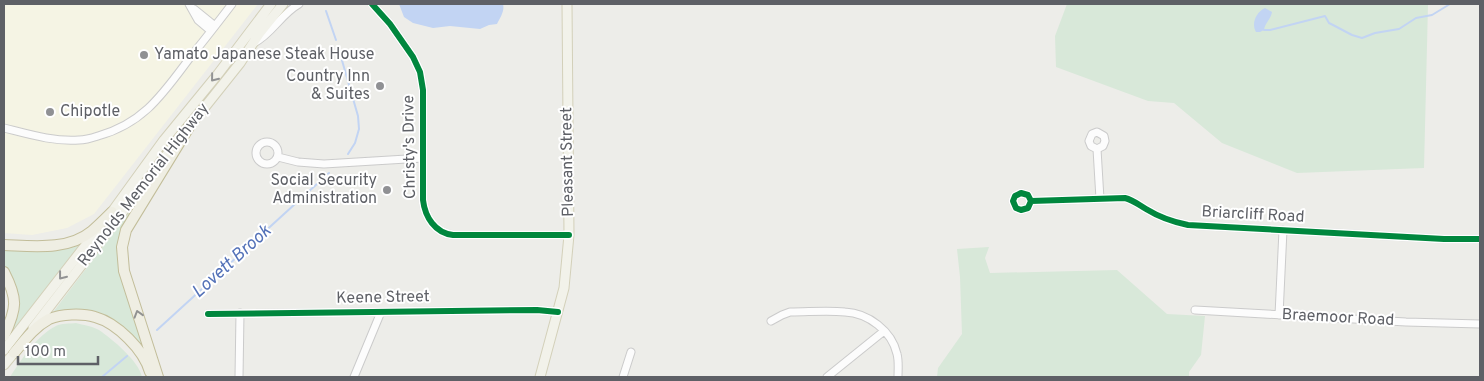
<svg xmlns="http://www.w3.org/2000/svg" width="1484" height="381" viewBox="0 0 1484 381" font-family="Overpass,sans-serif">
<rect width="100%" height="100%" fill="#edede9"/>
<path fill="#f5f4e4" d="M4,4H258L94,214L67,228L32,235L4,233Z"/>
<path fill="#d8e8d9" d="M1067,4H1433L1428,5L1424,168L1297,173L1222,143L1174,103L1148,101L1056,67L1055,36Z
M135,204L118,242V267L149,362L131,337L86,311L67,310L51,315Z
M82,242L4,342L16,316L17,300L14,280L4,267V251H48L62,249Z
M989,247L985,258L990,273L1117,270L1167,314L1205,316L1201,355L1189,372V377H937L938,368L962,334L960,277L957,249Z
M76,323C83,325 92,326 99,330C112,339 139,361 142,377H10C22,359 36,336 56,326C61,323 70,324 76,323Z"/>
<path fill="#c2d4f3" d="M399,4H503C505,11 500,18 497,24L489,25L480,29L450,26L433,28L413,23L404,17Z
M1265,8L1272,12C1271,19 1265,23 1264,30L1260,32H1256C1251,24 1256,12 1265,8Z"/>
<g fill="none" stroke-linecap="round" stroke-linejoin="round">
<path stroke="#c2d4f3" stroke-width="2" d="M326,11L336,40
M1264,30H1270L1325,16L1329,23L1333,25L1352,35L1362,38L1375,33L1399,29L1416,18L1432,15L1450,4
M339,50L358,116L359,129L355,143L348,154
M157,330L329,173
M102,377L127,356"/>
<defs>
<path id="minor" d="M189,4L198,20L211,31
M372,4L390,24L413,57L420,72L423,90V200C425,217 435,233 453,235H569
M194,9L215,26
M254,43C272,34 281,14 299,4
M4,128C28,134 54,142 79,140C86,140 92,138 98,136C145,123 164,92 192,55C206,38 219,21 232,4
M256 153a11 11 0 1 1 22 0a11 11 0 1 1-22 0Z
M1097,149L1103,146L1105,141L1104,136L1097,132L1092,134L1089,141L1091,146L1097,149L1100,199
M278,157L298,162L324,164L423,158
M1031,201L1028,208L1021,210L1016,208L1013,201L1015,196L1021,193L1028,195L1031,201L1125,198C1133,200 1139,205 1146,209C1159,217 1173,222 1188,225L1444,239H1480
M1195,310L1406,322L1480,324
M208,314L537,310L558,312
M1279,315L1283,230
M771,321L782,315L790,312C809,312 827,310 845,312C868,313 892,331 897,354C899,361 898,370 898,377
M239,377L240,313
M354,377L381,312
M623,377L631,352
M827,377L884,331"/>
<path id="major" d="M185,132L240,63L259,34L283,4
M109,216L164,140L218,74L271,4
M33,328L172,148
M4,350L99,228
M4,365L18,348
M540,377L564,288L569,235L567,4"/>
<path id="highway" d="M4,245C32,246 68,251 92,231C99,225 106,218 112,212
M4,272C18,299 17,308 4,336
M14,353C24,341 34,327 49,319C61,314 82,313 95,317C117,323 144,350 150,372
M158,377L124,271L122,247L126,230L189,127"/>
</defs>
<use href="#minor" stroke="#cbcbcb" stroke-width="9"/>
<use href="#major" stroke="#d3d0b9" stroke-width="11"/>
<use href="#highway" stroke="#c2bd99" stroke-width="12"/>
<use href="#minor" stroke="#fcfcfc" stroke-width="7"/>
<use href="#major" stroke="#f2f2ea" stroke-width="9"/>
<use href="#highway" stroke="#efeee3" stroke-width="10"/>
<defs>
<path id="cycleway" d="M372,4L390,24L413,57L420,72L423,90V200C425,217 435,233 453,235H569
M1031,201L1028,208L1021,210L1016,208L1013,201L1015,196L1021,193L1028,195L1031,201L1125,198C1133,200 1139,205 1146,209C1159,217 1173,222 1188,225L1444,239H1480
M208,314L537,310L558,312"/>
</defs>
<use href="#cycleway" stroke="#fff" stroke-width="9"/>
<use href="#cycleway" stroke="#00873e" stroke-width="6"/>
</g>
<defs><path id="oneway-chevron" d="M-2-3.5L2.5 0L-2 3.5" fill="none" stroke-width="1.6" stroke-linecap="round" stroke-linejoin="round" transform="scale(1.25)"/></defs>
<g stroke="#929394">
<use href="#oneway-chevron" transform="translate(214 78) rotate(129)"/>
<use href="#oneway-chevron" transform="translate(62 276) rotate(128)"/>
</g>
<use stroke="#919292" href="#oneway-chevron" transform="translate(138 314) rotate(-107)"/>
<g fill="#909194" stroke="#fff" stroke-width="2">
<circle cx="144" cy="55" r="5"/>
<circle cx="380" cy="86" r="5"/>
<circle cx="50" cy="112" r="5"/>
<circle cx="387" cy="190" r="5"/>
</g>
<g text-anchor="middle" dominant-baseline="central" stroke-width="4" stroke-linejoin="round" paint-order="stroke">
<g font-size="16" fill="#5e6066" stroke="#fff" text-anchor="start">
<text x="154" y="55">Yamato Japanese Steak House</text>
<text x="370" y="77" text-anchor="end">Country Inn<tspan x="370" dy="18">&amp; Suites</tspan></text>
<text x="60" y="112">Chipotle</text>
<text x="377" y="181" text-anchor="end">Social Security<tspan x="377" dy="18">Administration</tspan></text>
</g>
<g font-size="16" fill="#5e6066" stroke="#fff">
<text transform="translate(410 147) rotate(-91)">Christy's Drive</text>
<text transform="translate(568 162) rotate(-91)">Pleasant Street</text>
<text transform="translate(144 185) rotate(-52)">Reynolds Memorial Highway</text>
<text transform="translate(1253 215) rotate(3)">Briarcliff Road</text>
<text transform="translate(383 298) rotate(-1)">Keene Street</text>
<text transform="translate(1338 318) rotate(3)">Braemoor Road</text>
</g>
<g font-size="18" font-style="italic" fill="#5472b8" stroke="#fff">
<text transform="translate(232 262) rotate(-42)">Lovett Brook</text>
</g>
</g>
<rect width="1484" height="381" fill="none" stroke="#5e6066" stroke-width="10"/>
<path d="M18 356v8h80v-8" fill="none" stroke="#5e6066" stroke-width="2.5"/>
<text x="25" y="356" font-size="15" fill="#5e6066" stroke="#ffffff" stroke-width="4" paint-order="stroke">100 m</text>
</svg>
